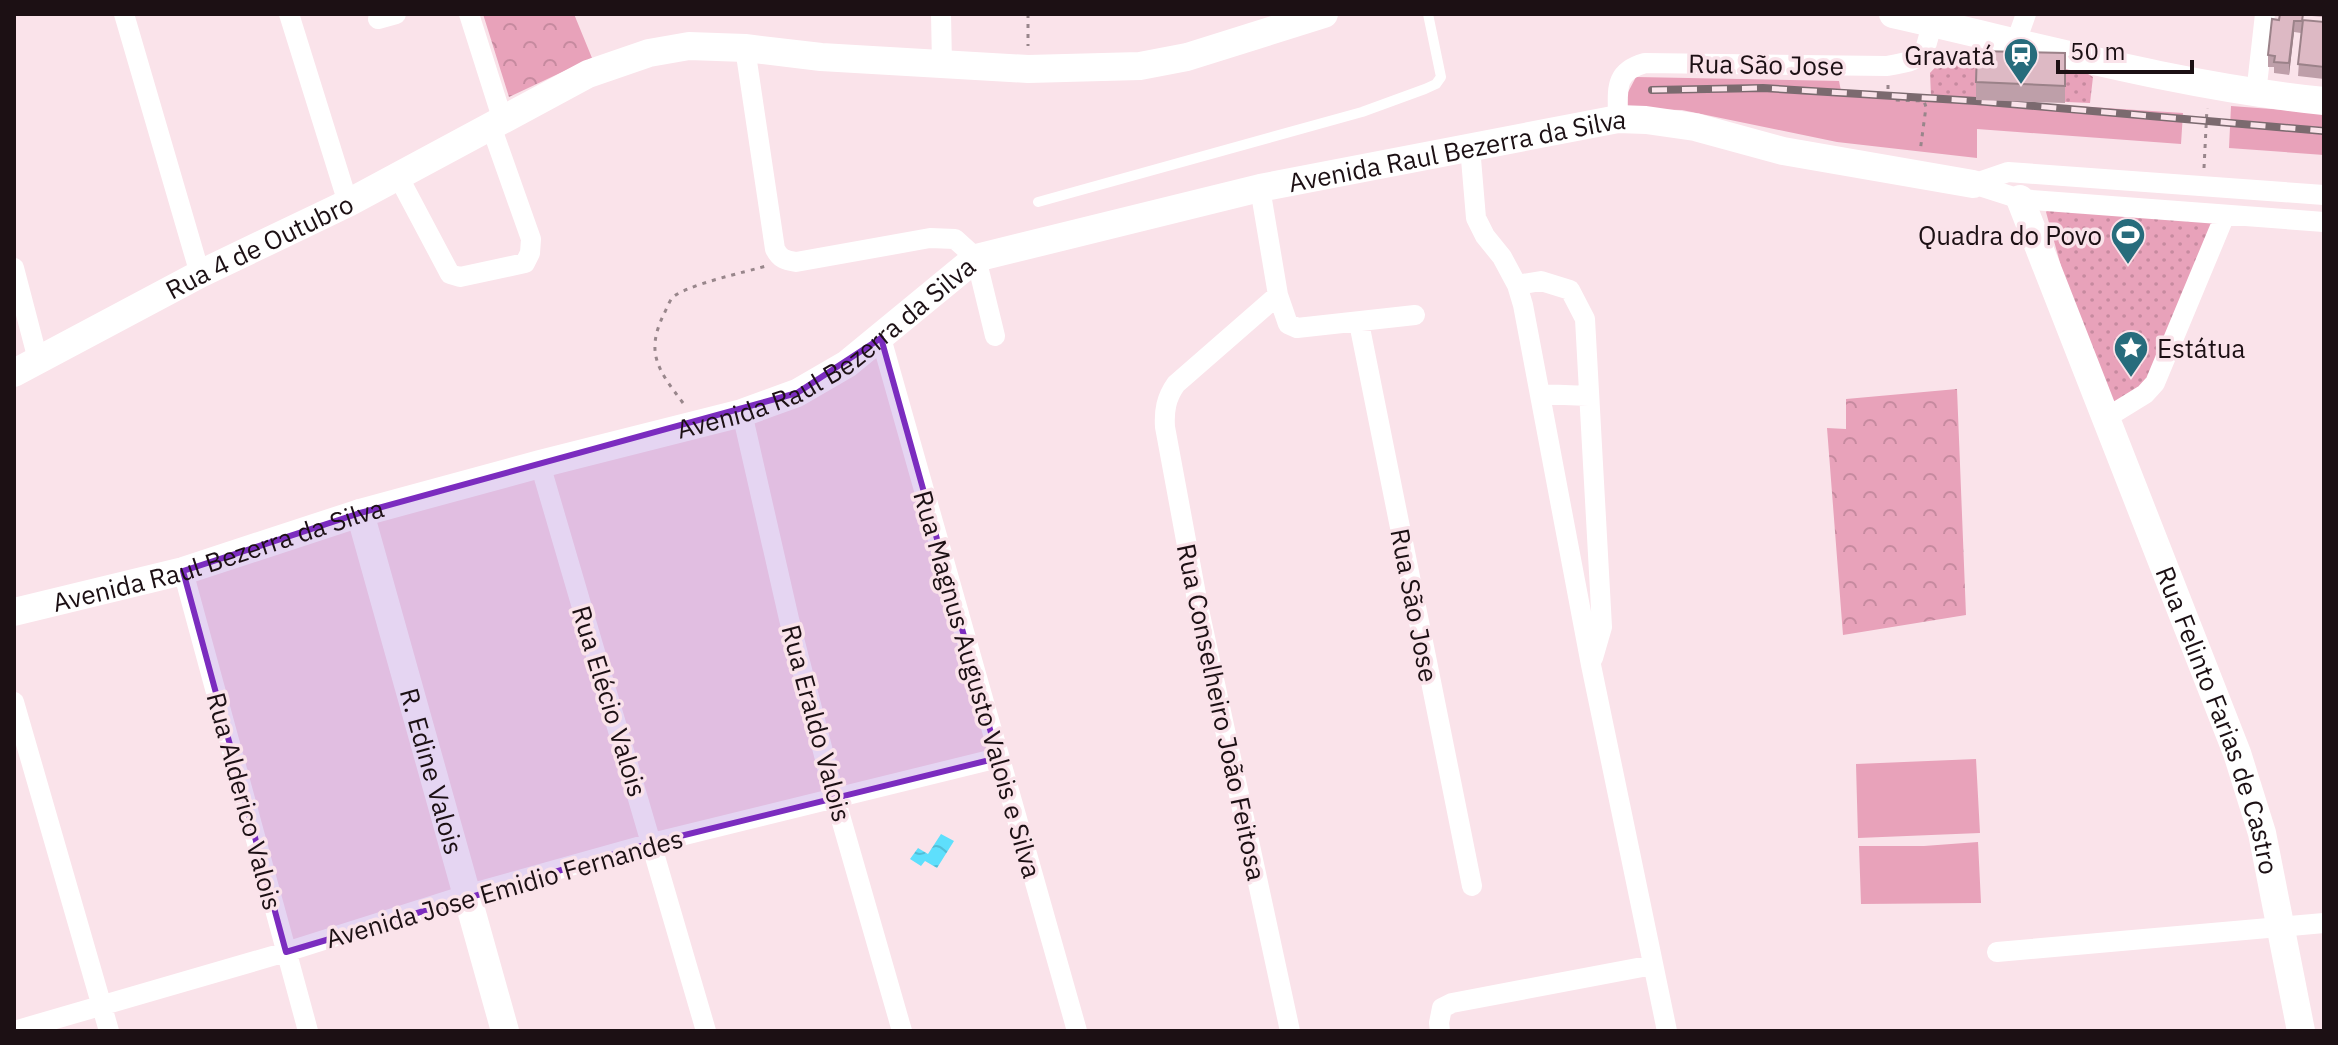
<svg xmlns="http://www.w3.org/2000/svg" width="2338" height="1045" viewBox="0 0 2338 1045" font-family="'IBM Plex Sans',sans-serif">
<defs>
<pattern id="forest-crowns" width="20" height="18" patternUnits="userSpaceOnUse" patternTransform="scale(2)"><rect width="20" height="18" fill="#e8a2ba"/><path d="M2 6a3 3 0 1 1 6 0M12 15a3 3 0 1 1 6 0" fill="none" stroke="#c68a9f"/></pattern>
<pattern id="park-dots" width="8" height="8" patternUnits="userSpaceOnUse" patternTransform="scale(2)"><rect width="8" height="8" fill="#e8a2ba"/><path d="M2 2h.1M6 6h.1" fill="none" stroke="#c68a9f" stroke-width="1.8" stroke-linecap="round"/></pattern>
<pattern id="water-waves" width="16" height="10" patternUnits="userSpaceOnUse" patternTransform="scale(2)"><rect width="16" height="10" fill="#5edffc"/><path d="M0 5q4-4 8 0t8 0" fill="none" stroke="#51bed7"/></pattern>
</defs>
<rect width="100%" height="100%" fill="#fae3ea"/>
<path fill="#e8a2ba" d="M1636,77L1839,81L1841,91L2183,113L2181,144L1977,129V158L1837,142L1682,110L1627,109L1626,96Z
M2231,106L2324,113V155L2229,148Z
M1976,759L1980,833L1858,838L1856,764Z
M1978,842L1981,903L1861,904L1859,846H1924Z"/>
<path fill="url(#forest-crowns)" d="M483,14H574L592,58L509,97Z
M1957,389L1966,615L1843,635L1827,428L1846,429V399Z"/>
<path fill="url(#park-dots)" d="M1975,50L2088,74L2093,77L2090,103L1931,96L1930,73C1944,58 1956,53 1975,50Z
M2049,208L2210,219L2212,225L2154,372L2122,403L2112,401L2062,270L2046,212Z"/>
<path fill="url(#water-waves)" d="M941,834L954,841L937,868L925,861L921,866L910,859L918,848L928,854Z"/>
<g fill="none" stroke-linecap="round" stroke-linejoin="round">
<path stroke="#98868b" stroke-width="3" stroke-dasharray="4 6" stroke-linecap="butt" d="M1028,14V46
M1888,85V96L1894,100L1924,101L1926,107L1920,152
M2204,168L2207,108
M683,403C660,372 644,354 664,314C666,310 669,302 672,298C685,285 746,272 766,266"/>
<path stroke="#fff" stroke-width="10" d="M1038,202L1362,112L1425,89L1436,84L1441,77L1428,14"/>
<path stroke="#fff" stroke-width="20" d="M124,14L200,274
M289,14L348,203
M469,14L503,121
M941,14L942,64
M378,19L396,14
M2016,42L2026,14
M745,48L775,249C780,259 785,260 796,262L930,238L955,239L976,258L995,336
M2256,94L2265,14
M1618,119C1618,90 1613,72 1645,63L1887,66C1925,59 1923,60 1932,23
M1470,147L1476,218L1485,236L1502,257L1517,285L1523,305L1591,665L1667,1031
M398,176L450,274L460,277L525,263L530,253L531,239L491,126
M1973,184L2020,199L2324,222
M1973,184L2008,172L2324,195
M1260,188L1278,295L1288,324L1297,328L1415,315
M14,268L38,360
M1517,285L1541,281L1570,290L1585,319L1602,627L1593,658
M1278,295L1176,384C1166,398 1164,411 1165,427L1198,605L1290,1031
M1359,323L1472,886
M881,338L1077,1031
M1540,394L1589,396
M742,413L789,619L835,798L902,1031
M2106,418L2145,394L2155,383L2225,215
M540,464L706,1031
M183,571L308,1031
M14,702L109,1031
M1997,952L2324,923
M14,1031L286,952L466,895L652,843L998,758
M1440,1031L1439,1023L1442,1008L1452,1003L1653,965"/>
<g stroke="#fff" stroke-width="28">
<path d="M1893,14C2036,46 2178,86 2324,101"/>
<path id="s1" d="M2020,199L2237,753L2262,833L2301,1031"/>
<path id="s2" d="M14,373L200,274L348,203L588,74L649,53L689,46L745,48L821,57L1028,69L1140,66L1187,57L1324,14"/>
<path id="s3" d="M360,513L505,1031"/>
<path id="s4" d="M14,612L183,571L360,513L540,464L742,413L797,393L847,364L976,258L1260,188L1618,119L1646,120L1695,127L1783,151L1973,184"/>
</g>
<defs>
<path id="rail" d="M1652,90L1763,88L1976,101L2324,131"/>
</defs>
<use href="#rail" stroke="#7b6a6f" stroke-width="8"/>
<use href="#rail" stroke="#fae3ea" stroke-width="5" stroke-dasharray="15" stroke-linecap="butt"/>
</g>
<path fill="#be9fa9" d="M2312,14H2324V17L2312,16Z
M2324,17V79L2298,76L2301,33L2294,32L2289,75L2274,73V67H2268V55L2279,20L2324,22Z
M2065,53V103L1976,100V82Z"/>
<path fill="#9b8289" d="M2294,21V32L2289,75V63Z"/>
<path fill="#ddb9c4" stroke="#9b8289" stroke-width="2" d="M2280,14H2303L2302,21H2294L2289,63L2274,62L2275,56L2268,55L2272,19L2279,20Z
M2324,17V67L2298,64L2303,20L2324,22Z
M1977,51L2065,53V86L1976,82Z"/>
<path fill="#7b2cbf" fill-opacity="0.2" stroke="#7b2cbf" stroke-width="6" stroke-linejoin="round" d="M881,338L998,758L652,843L286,952L183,571L360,513L797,393Z"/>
<defs>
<symbol id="station-pin" viewBox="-11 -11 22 30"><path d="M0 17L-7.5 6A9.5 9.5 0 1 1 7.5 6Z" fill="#276c7c" stroke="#fae3ea"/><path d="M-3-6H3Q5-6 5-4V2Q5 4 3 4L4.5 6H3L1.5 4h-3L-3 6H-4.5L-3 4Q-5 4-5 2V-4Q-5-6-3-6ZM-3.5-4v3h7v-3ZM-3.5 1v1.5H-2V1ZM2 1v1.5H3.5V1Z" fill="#fff"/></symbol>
<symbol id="stadium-pin" viewBox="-11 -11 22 30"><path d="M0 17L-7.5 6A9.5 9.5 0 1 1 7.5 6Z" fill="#276c7c" stroke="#fae3ea"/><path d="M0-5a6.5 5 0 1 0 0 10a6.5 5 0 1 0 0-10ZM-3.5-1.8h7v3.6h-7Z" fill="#fff"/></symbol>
<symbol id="sight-pin" viewBox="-11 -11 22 30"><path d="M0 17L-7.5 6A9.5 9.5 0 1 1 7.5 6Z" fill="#276c7c" stroke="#fae3ea"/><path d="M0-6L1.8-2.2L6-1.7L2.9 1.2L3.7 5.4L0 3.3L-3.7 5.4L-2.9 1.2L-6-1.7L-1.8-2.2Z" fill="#fff"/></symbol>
</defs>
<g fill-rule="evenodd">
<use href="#station-pin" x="2001" y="35" width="40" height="54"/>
<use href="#stadium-pin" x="2108" y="215" width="40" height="54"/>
<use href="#sight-pin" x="2111" y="328" width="40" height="54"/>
</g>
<g text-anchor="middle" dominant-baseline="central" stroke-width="7" stroke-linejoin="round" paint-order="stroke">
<g font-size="26" fill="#1c1014" stroke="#fae3ea" text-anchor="end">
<text x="1995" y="55">Gravatá</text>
<text x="2102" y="235">Quadra do Povo</text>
<text x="2157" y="348" text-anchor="start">Estátua</text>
</g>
<g font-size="26" fill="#1c1014" stroke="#fae3ea">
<text transform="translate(1766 64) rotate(1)">Rua São Jose</text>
<text stroke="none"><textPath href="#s4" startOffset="1532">Avenida Raul Bezerra da Silva</textPath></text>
<text stroke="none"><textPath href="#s2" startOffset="276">Rua 4 de Outubro</textPath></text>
<text stroke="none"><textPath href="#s4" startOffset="860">Avenida Raul Bezerra da Silva</textPath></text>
<text stroke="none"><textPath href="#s4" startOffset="212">Avenida Raul Bezerra da Silva</textPath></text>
<text transform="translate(1415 605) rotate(79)">Rua São Jose</text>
<text transform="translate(978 684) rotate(74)">Rua Magnus Augusto Valois e Silva</text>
<text transform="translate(610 701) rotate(73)">Rua Elécio Valois</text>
<text transform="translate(1222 712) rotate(78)">Rua Conselheiro João Feitosa</text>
<text stroke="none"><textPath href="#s1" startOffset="558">Rua Felinto Farias de Castro</textPath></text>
<text transform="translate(817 723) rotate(75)">Rua Eraldo Valois</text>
<text stroke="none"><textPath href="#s3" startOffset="268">R. Edine Valois</textPath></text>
<text transform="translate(245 801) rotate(75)">Rua Alderico Valois</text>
<text transform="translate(504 888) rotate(-16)">Avenida Jose Emidio Fernandes</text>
</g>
</g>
<rect width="2338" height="1045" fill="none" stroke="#1c1014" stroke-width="32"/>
<path d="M2058 60v12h134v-12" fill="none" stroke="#1c1014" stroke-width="4"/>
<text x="2070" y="60" font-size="24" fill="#1c1014" stroke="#fae3ea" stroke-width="6" paint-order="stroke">50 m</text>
</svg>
